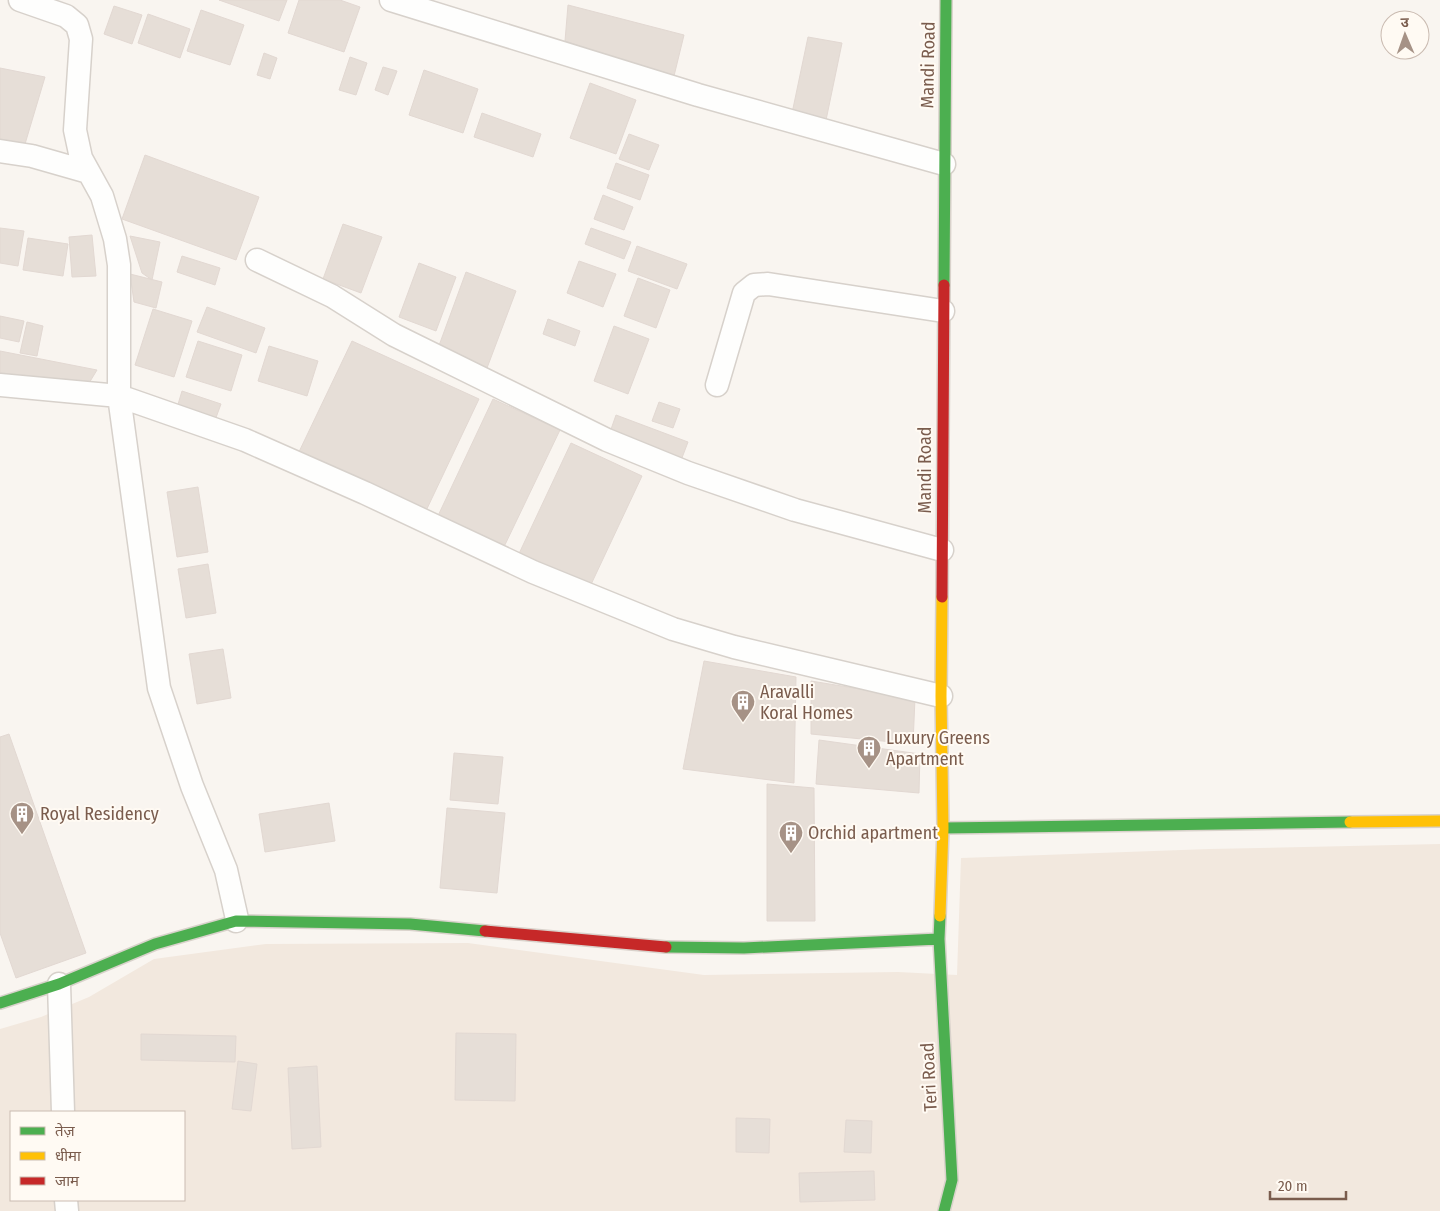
<svg xmlns="http://www.w3.org/2000/svg" width="1440" height="1211" viewBox="0 0 1440 1211" font-family="'Fira Sans Condensed','Noto Sans Devanagari',sans-serif">
<rect width="100%" height="100%" fill="#f9f5f0"/>
<path fill="#f2e8de" fill-rule="evenodd" d="M1440,844V1211H0V1029L41,1017L89,997L154,959L266,944L468,943L704,975L898,972L957,975L961,858L1209,849ZM11,1112H184V1200H11Z"/>
<path fill="#e6ded7" stroke="#e2d8d2" d="M219,0H287L279,21Z
M299,0H340L360,7L344,52L288,33Z
M568,5L684,35L673,80L565,41Z
M114,6L142,15L132,44L104,34Z
M201,10L244,25L230,65L187,51Z
M148,14L190,29L180,58L138,43Z
M808,37L842,43L825,125L791,118Z
M264,53L277,58L270,79L257,75Z
M350,57L367,63L356,95L339,90Z
M383,67L397,71L388,95L375,90Z
M0,68L45,77L25,144L0,142Z
M424,70L478,89L463,133L409,115Z
M590,83L636,100L616,154L570,138Z
M482,113L541,134L533,157L474,137Z
M629,134L659,145L649,170L619,159Z
M145,155L259,197L236,260L122,219Z
M616,163L649,175L640,200L607,188Z
M603,195L633,207L624,230L594,219Z
M343,224L382,237L361,293L323,279Z
M0,228L24,231L18,266L0,263Z
M591,228L631,242L624,259L585,244Z
M92,235L96,276L72,277L69,237Z
M130,236L160,242L152,280L142,273Z
M28,238L68,244L63,276L23,270Z
M637,246L687,264L677,289L628,271Z
M182,256L220,268L215,285L177,272Z
M579,261L616,274L603,307L567,293Z
M419,263L456,277L436,331L399,317Z
M466,272L516,291L487,368L437,351Z
M130,274L162,282L156,308L134,302Z
M638,278L670,290L656,328L624,316Z
M207,307L265,328L256,353L197,332Z
M153,309L192,321L174,377L135,365Z
M0,316L24,321L19,342L0,338Z
M548,319L580,331L575,346L543,334Z
M27,322L43,326L37,356L20,353Z
M614,326L649,339L628,394L594,381Z
M198,341L242,355L231,391L186,377Z
M352,341L479,399L424,515L297,456Z
M269,346L318,361L307,396L258,381Z
M0,351L97,370L86,388L0,381Z
M182,391L221,404L214,423L176,411Z
M493,399L560,430L502,551L436,520Z
M659,402L680,409L673,428L652,421Z
M616,415L688,442L680,463L609,435Z
M571,443L642,476L587,593L516,560Z
M198,487L208,552L177,557L167,492Z
M208,564L216,613L186,618L178,569Z
M223,649L231,698L197,704L189,654Z
M704,661L796,677L794,783L683,769Z
M811,681L915,698L913,744L811,734Z
M9,734L86,953L16,978L0,933V737Z
M819,740L920,754L919,793L816,784Z
M454,753L503,757L498,804L450,800Z
M767,784L814,788L815,921H767Z
M329,803L335,841L265,852L259,814Z
M447,808L505,813L497,893L440,888Z
M456,1033L516,1034L515,1101L455,1100Z
M141,1034L236,1036L235,1062L141,1060Z
M238,1061L257,1064L251,1111L232,1109Z
M317,1066L321,1147L292,1149L288,1068Z
M736,1118L770,1119L769,1153L736,1152Z
M846,1120L872,1121L871,1153L844,1152Z
M874,1171L875,1200L800,1202L799,1173Z"/>
<g fill="none" stroke-linecap="round" stroke-linejoin="round">
<defs>
<path id="street" d="M20,0L66,16L77,25L81,39L75,130L81,158L102,196L115,239L119,265V396L159,688L192,786L226,870L237,919L236,921
M391,0L698,95L944,164
M0,151L32,156L88,172
M257,260L332,296L394,335L607,440L688,473L795,510L942,550
M0,385L119,396L245,440L365,493L533,572L673,629L734,647L941,696
M717,385L744,293L754,285L768,284L943,311
M59,984L63,1112
M66,1200L67,1211"/>
<path id="fast" d="M944,285L946,0
M943,828L1350,822
M940,916L939,939L952,1180L944,1211
M666,947L744,948L939,939
M0,1003L59,984L155,944L236,921L410,924L485,931"/>
<path id="slow" d="M1350,822L1440,821
M940,916L943,828L941,696L942,597"/>
<path id="jam" d="M942,597L944,285
M485,931L666,947"/>
</defs>
<use href="#street" stroke="#d7d1cb" stroke-width="25"/>
<use href="#fast" stroke="#d9d2cb" stroke-width="14"/>
<use href="#slow" stroke="#d9d2cb" stroke-width="14"/>
<use href="#jam" stroke="#d9d2cb" stroke-width="14"/>
<use href="#street" stroke="#fefefd" stroke-width="22"/>
<use href="#fast" stroke="#4caf50" stroke-width="11"/>
<use href="#slow" stroke="#ffc107" stroke-width="11"/>
<use href="#jam" stroke="#c62828" stroke-width="11"/>
</g>
<defs>
<symbol id="building-pin" viewBox="-11 -11 22 30"><path d="M0 17L-7.5 6A9.5 9.5 0 1 1 7.5 6Z" fill="#a69286" stroke="#fffaf3"/><path d="M-4-6H4V6H1V3H-1V6H-4ZM-2.5-4.3h1.7v1.8h-1.7ZM.8-4.3h1.7v1.8H.8ZM-2.5-1h1.7V.8h-1.7ZM.8-1h1.7V.8H.8Z" fill="#fff"/></symbol>
</defs>
<g fill-rule="evenodd">
<use href="#building-pin" x="729" y="688" width="28" height="38"/>
<use href="#building-pin" x="855" y="734" width="28" height="38"/>
<use href="#building-pin" x="8" y="800" width="28" height="38"/>
<use href="#building-pin" x="777" y="819" width="28" height="38"/>
</g>
<g text-anchor="middle" dominant-baseline="central" stroke-width="4" stroke-linejoin="round" paint-order="stroke">
<g font-size="18" fill="#7a5c4d" stroke="#fffaf3">
<text transform="translate(928 65) rotate(-89)">Mandi Road</text>
<text transform="translate(925 470) rotate(-90)">Mandi Road</text>
<text transform="translate(929 1077) rotate(-93)">Teri Road</text>
</g>
<g font-size="18" fill="#7a5c4d" stroke="#fffaf3" text-anchor="start">
<text x="760" y="692">Aravalli<tspan x="760" dy="21">Koral Homes</tspan></text>
<text x="886" y="738">Luxury Greens<tspan x="886" dy="21">Apartment</tspan></text>
<text x="40" y="814">Royal Residency</text>
<text x="808" y="833">Orchid apartment</text>
</g>
</g>
<rect x="10" y="1111" width="175" height="90" fill="#fffaf3" stroke="#cabbb1"/>
<rect x="20" y="1127" width="25" height="8" fill="#4caf50" stroke="#cabbb1"/>
<text x="55" y="1136" font-size="15" fill="#7a5c4d">तेज़</text>
<rect x="20" y="1152" width="25" height="8" fill="#ffc107" stroke="#cabbb1"/>
<text x="55" y="1161" font-size="15" fill="#7a5c4d">धीमा</text>
<rect x="20" y="1177" width="25" height="8" fill="#c62828" stroke="#cabbb1"/>
<text x="55" y="1186" font-size="15" fill="#7a5c4d">जाम</text>
<g transform="translate(1405 35) rotate(358)"><circle r="24" fill="#fffaf3" stroke="#cabbb1"/>
<path d="M0-4L9 19L0 12L-9 19Z" fill="#a69286"/>
<text y="-8" font-size="14" font-weight="bold" text-anchor="middle" fill="#7a5c4d">उ</text>
</g>
<path d="M1270 1191v8h76v-8" fill="none" stroke="#7a5c4d" stroke-width="2.5"/>
<text x="1278" y="1191" font-size="15" fill="#7a5c4d" stroke="#fffaf3" stroke-width="4" paint-order="stroke">20 m</text>
</svg>
